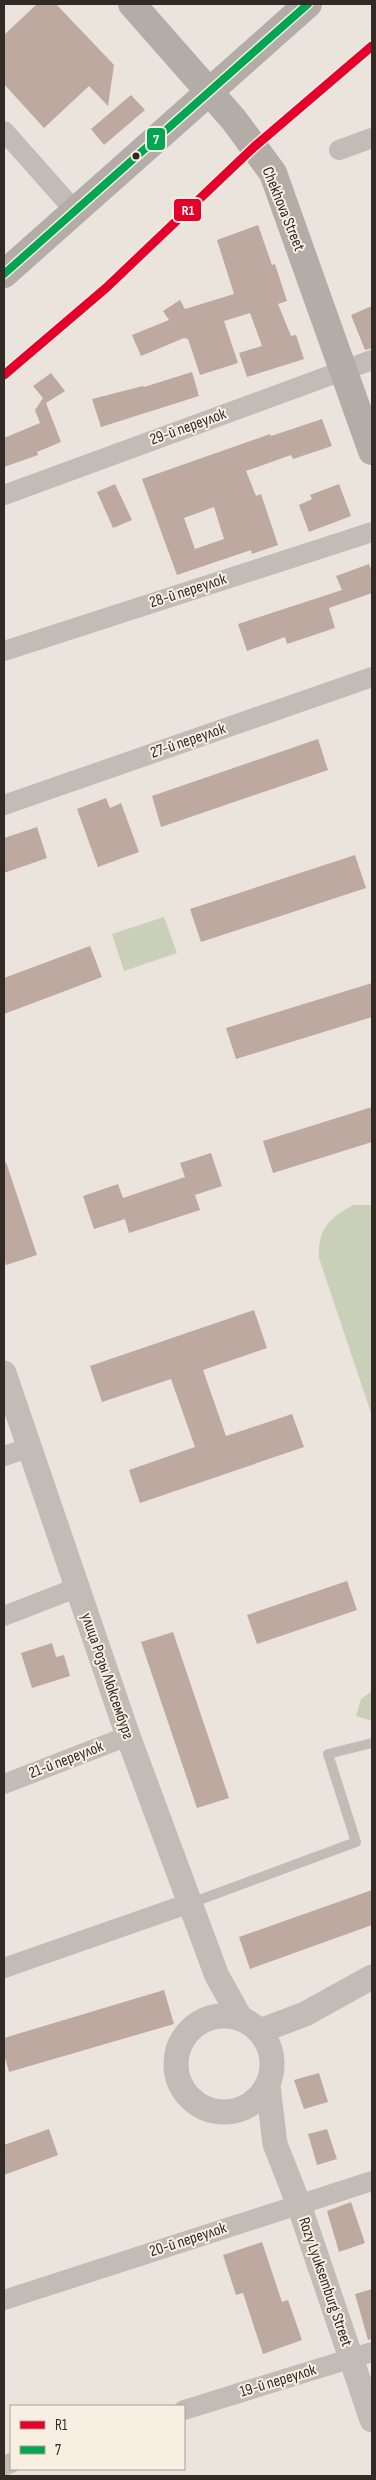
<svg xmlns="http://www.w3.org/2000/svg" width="376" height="2480" viewBox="0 0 376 2480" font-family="'Sofia Sans Condensed',sans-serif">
<rect width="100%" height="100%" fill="#eae4dd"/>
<path fill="#cacfb7" d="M164,917L177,953L124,971L112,934Z
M353,1205H372V1416L319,1258C318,1229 328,1219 353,1205Z
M372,1691V1721L356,1716L361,1699Z"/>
<path fill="#bda99f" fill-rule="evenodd" d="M37,4H56L114,65L108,106L89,86L44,128L4,84V35Z
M131,95L145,110L104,145L91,129Z
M258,225L272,265L275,264L287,301L278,304L291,336L296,335L304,359L247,377L239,353L262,346L250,313L224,321L238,363L200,375L188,339L184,338L141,356L132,335L169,320L163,311L180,300L185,309L234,294L217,240Z
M372,306V348L365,350L351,315Z
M192,372L199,396L101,427L92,399L143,386L144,387Z
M51,373L65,391L46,403L61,442L37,452L38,455L4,467V438L40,423L35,410L43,398L33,386Z
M322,419L332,446L293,459L291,455L246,471L256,496L261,494L278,545L252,554L251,550L177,575L142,479L270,434L271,436ZM214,507L224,539L195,549L184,518Z
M115,484L132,520L113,528L97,492Z
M339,484L351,516L309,532L299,505L312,499L310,495Z
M369,564L372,572V593L329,608L335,628L287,644L285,637L247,651L238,624L342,590L336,576Z
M318,739L328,770L161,827L152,796Z
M106,798L110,808L121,803L139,852L98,867L77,809Z
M37,827L47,858L4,873V838Z
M355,855L366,888L201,942L190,909Z
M90,946L102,977L4,1014V978Z
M372,983V1017L236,1059L226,1028Z
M372,1107V1142L273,1173L263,1141Z
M211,1153L222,1186L195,1195L200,1210L129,1233L125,1219L94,1229L83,1196L118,1184L123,1198L185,1177L180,1163Z
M6,1162L37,1255L6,1265L4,1257V1163Z
M254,1310L267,1348L203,1370L226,1436L292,1414L304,1447L140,1503L129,1470L195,1447L171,1379L102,1402L90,1366Z
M347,1581L357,1610L257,1644L247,1615Z
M173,1632L229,1798L197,1808L141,1642Z
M52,1643L56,1657L64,1655L70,1676L32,1688L21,1653Z
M372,1890V1925L250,1969L239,1937Z
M164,1990L174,2024L9,2072L4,2054V2038Z
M319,2073L328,2102L304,2109L294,2080Z
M49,2129L58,2155L4,2175V2145Z
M327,2129L337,2159L317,2165L308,2134Z
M351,2202L365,2243L339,2252L327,2211Z
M262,2242L282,2302L288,2300L302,2340L263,2354L243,2293L236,2295L223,2255Z
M372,2289V2339L368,2340L355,2294Z"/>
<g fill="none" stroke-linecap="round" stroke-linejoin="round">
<path stroke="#c2bcb6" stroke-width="10" d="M191,1903L356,1842L328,1754L372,1743"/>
<path stroke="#c2bcb6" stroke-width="20" d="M4,131L75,211
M339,150L372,138
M4,495L372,360
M4,651L372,532
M4,805L372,677
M4,1456L28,1448
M4,1616L76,1588
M4,1784L128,1736
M4,1968L190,1903
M4,2300L372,2181
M184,2410L372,2352
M4,2466L11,2463"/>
<path stroke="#c2bcb6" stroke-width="25" d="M4,1373L128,1736L217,1976L241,2019
M176 2064a48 48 0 1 1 96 0a48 48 0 1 1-96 0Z
M260,2031L305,2014L372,1977
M268,2086L275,2144L299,2205L372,2420"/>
<path stroke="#b3aca7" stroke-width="28" d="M132,4L234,120L273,173L372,451
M4,274L308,4"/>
<defs>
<path id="bus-1" d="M4,274L308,4"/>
</defs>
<use href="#bus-1" stroke="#f8efe2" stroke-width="11"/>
<use href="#bus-1" stroke="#00a651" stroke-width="8"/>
<defs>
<path id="rail-1" d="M4,375L106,288L254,147L372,46"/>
</defs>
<use href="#rail-1" stroke="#f8efe2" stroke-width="12"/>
<use href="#rail-1" stroke="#e4002b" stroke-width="9"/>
</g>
<circle fill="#322a25" stroke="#f8efe2" stroke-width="2" cx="136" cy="156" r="4.5"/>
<g text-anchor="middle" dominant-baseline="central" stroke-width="4" stroke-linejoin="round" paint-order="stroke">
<g font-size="16" fill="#322a25" stroke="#f8efe2">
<text transform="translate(283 209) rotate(68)">Chekhova Street</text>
<text transform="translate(188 427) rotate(-20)">29-й переулок</text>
<text transform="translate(188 591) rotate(-18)">28-й переулок</text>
<text transform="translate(188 741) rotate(-19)">27-й переулок</text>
<text transform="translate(107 1676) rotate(71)">улица Розы Люксембург</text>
<text transform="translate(66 1760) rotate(-21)">21-й переулок</text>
<text transform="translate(188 2240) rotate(-18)">20-й переулок</text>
<text transform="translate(325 2282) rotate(71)">Rozy Lyuksemburg Street</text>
<text transform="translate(278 2381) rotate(-17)">19-й переулок</text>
</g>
</g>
<g stroke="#f8efe2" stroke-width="2">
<rect x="146" y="127" width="20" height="24" rx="5" fill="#00a651"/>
<rect x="173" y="198" width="29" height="24" rx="5" fill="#e4002b"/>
</g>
<g font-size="14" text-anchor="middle" font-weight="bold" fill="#fff">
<text x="156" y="144">7</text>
<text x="188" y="215">R1</text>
</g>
<rect width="376" height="2480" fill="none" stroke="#322a25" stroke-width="10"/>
<rect x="10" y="2405" width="175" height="65" fill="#f8efe2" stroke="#a9a096"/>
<rect x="20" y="2421" width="25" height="8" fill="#e4002b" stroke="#a9a096"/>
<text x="55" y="2430" font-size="15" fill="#322a25">R1</text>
<rect x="20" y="2446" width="25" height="8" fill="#00a651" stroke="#a9a096"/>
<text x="55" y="2455" font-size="15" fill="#322a25">7</text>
</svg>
